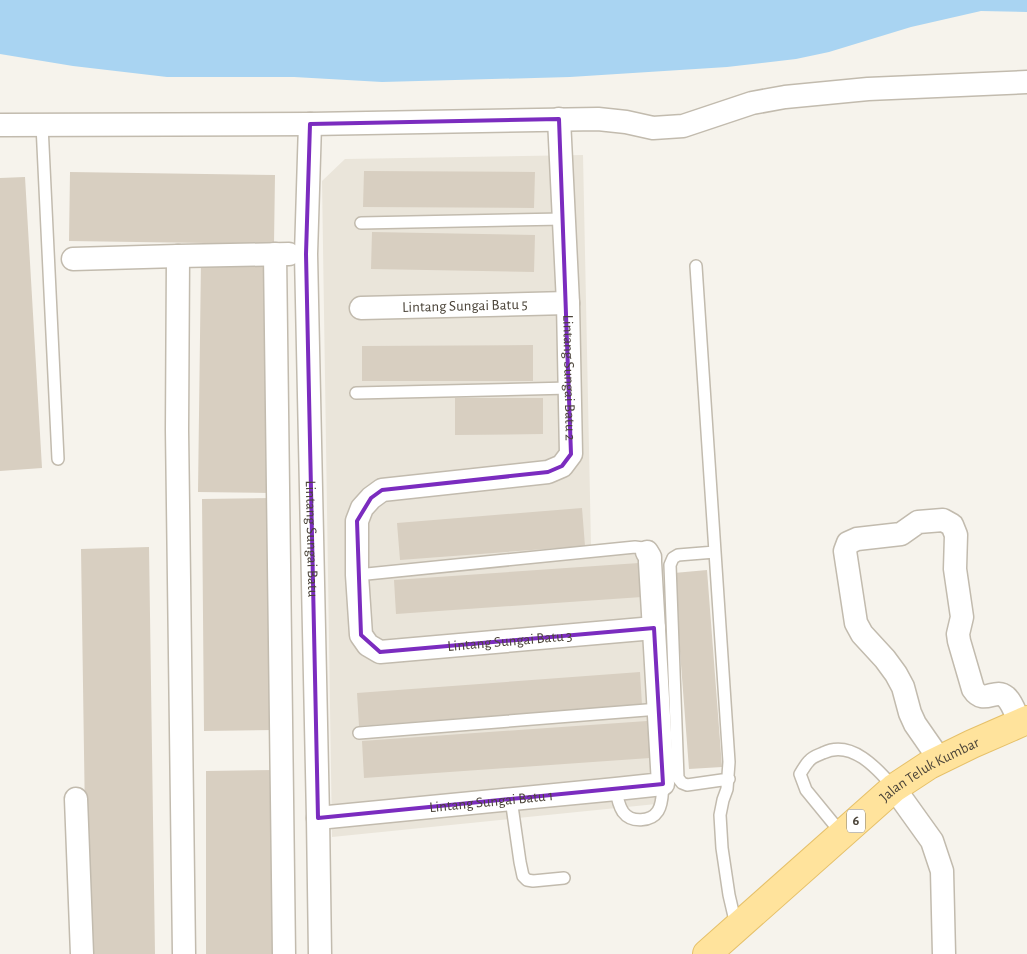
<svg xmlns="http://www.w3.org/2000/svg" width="1027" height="954" viewBox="0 0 1027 954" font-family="'Alegreya Sans',sans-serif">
<rect width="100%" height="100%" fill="#f6f3ec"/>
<path fill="#eae5da" d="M583,155L591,546L653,540L666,803L332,837L322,181L345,159Z"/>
<path fill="#a9d4f2" d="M0,0H1027V12L981,11L911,27L829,52L796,59L727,67L570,77L382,82L294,77H167L73,66L0,54Z"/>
<path fill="#d8cfc1" d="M364,171L535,172L534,208L363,207Z
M70,172L275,175L274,244L69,241Z
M25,177L42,468L0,471V178Z
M372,232L535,235L534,272L371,269Z
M201,259L272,260L270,493L198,492Z
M533,345V381H362V346Z
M455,398H543V434L455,435Z
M273,498L275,730L204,731L202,499Z
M582,508L585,546L400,560L397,523Z
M149,547L155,954H87L81,549Z
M639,563L642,597L396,614L394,580Z
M707,570L722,767L689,769L674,573Z
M640,672L642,705L359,726L357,693Z
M647,721L650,758L364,778L362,741Z
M276,770V954H206V771Z"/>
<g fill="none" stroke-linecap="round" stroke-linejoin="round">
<defs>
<path id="service" d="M42,125L58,459
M361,223L564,219
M696,266L715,552
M356,393L570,388
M357,575L635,547L643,548L647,552
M359,733L659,709
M729,779L687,785L682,783L678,778L670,565L673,558L678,555L715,552L729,762L727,789L723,800L720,815L722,848L729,895L736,925
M616,789C617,797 619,806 623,812C631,823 651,822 658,811C663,803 662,793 663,784
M511,799L520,862L523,876L527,880L533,881L564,878
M842,834L806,790L800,774C803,769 806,764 809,761C812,757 818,755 823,753C851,739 877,768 894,788"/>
<g id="minor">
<path id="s1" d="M559,119L568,303L571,454L562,466L548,472L382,490L371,498L362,508L357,521V575L361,635L368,645L380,652L654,628"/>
<path id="s2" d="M310,124L306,254L318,818L320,954"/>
<path d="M0,125L310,124L598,119L626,122L653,128L683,126L752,103L785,97L868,89L1027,82"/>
<path d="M275,254L284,954"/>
<path d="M178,256L177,430L184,954"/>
<path d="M73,259L178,256L289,254"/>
<path id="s3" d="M361,308L568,303"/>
<path d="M940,760L915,724L910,713L903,687L896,674L885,659L862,634L856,623L845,551L848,543L857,539L901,534L918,522L943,520L952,525L956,535L955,569L962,617L958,634L959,641L973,689C984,706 995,687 1006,697C1013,703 1016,716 1020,723"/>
<path d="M894,788L932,841L942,871L944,954"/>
<path d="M76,799L82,954"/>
<path id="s4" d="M318,818L616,789L663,784L650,562V557L647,552"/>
</g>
<g id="primary">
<path id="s5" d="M707,954L894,788L929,765L972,744L1027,720"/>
</g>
</defs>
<use href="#service" stroke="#c2bbae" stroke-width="14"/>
<use href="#minor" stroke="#c2bbae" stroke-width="25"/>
<use href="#primary" stroke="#e6c16a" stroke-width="30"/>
<use href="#service" stroke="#fff" stroke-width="11"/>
<use href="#minor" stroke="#fff" stroke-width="22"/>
<use href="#primary" stroke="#ffe39c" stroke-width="28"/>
</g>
<path fill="none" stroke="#7b2cbf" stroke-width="4" stroke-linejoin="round" d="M559,119L571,454L562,466L548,472L382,490L371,498L357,521L361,635L380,652L654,628L663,784L318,818L306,254L310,124Z"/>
<g text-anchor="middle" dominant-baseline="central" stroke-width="4" stroke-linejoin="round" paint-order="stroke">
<rect fill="#fff" stroke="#817c74" stroke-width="1" x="847" y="809.5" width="18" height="23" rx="4"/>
<g font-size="14" font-weight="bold" fill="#4b4439">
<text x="856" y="821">6</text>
</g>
<g font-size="15" fill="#4b4439" stroke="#fff">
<text stroke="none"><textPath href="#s3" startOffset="104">Lintang Sungai Batu 5</textPath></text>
<text stroke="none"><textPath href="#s1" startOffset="259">Lintang Sungai Batu 2</textPath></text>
<text stroke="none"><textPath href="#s2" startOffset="415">Lintang Sungai Batu</textPath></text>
<text stroke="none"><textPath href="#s1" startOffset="844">Lintang Sungai Batu 3</textPath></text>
<text stroke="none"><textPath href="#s5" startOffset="290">Jalan Teluk Kumbar</textPath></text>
<text stroke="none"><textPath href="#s4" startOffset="174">Lintang Sungai Batu 1</textPath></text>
</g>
</g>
</svg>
